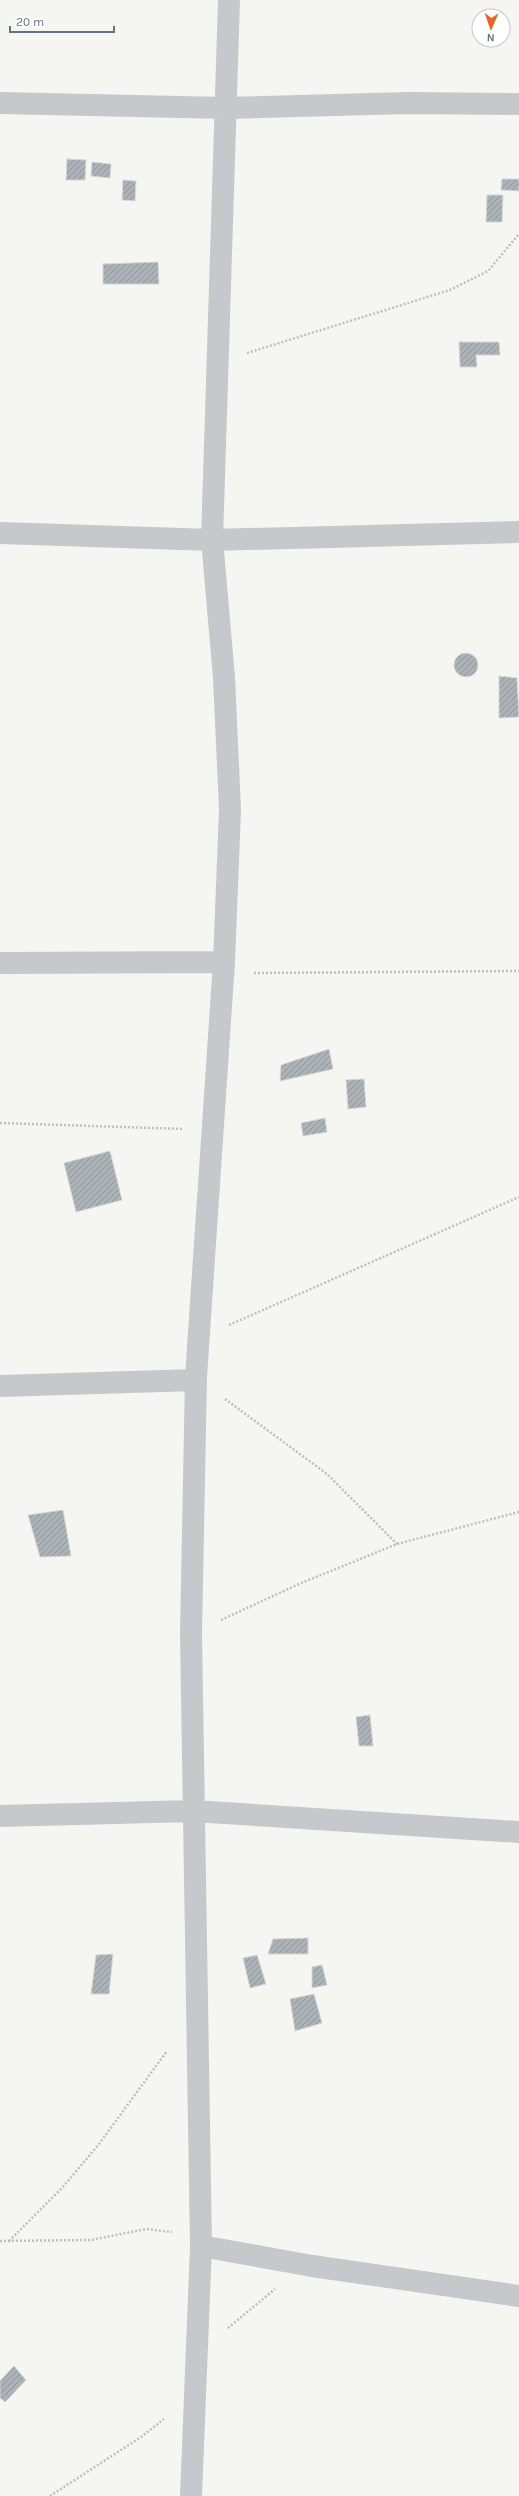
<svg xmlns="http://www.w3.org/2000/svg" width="519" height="2496" viewBox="0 0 519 2496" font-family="Karla,sans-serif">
<defs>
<pattern id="building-hatch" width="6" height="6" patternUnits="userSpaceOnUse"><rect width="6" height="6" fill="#abb2b8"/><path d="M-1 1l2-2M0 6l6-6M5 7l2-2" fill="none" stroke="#8f959b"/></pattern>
</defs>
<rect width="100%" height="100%" fill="#f5f6f2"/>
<path fill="url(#building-hatch)" stroke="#d7d7d5" d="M67,159L86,160L85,180H66Z
M92,162L111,164L110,178L91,176Z
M502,179H519V191L501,190Z
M123,180L136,181L135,201L122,200Z
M487,195H503L502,222H486Z
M158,262L159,284H103V264Z
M459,342H499L500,355H476L477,367H460Z
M454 665a12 12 0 1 1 24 0a12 12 0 1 1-24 0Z
M499,676L517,678L519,717L499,718Z
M329,1049L333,1069L280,1081L281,1065Z
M364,1079L366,1107L348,1109L346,1080Z
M325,1118L327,1132L303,1136L301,1123Z
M110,1151L122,1200L76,1212L64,1163Z
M63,1510L71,1556L40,1557L28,1515Z
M370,1715L373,1746H359L356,1717Z
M308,1938V1954H268L273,1939Z
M113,1954L109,1994H91L96,1955Z
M257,1955L266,1984L250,1988L243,1958Z
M322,1965L327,1985L312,1988V1967Z
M314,1994L322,2023L295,2031L290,1999Z
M14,2366L26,2380L5,2402L0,2398V2381Z"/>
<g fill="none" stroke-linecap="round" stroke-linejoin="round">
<path stroke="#bdbfc1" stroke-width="2.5" stroke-dasharray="2 2" stroke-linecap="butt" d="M247,353L450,290L488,271L519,234
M254,973L519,971
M0,1123L184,1129
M229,1325L519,1197
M225,1399L327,1474L397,1544
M221,1620L299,1584L397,1544L519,1512
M0,2241L91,2240L146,2229L172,2232
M9,2241L62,2188L99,2144L167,2051
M228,2328L275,2289
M50,2496L141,2437L164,2419"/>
<path stroke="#c6c8cc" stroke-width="22" d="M0,103L225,108L408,103L519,104
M0,533L212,540L519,532
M0,963L224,962
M0,1386L196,1380
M0,1816L193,1811L519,1832
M201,2246L312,2266L519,2296
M191,2496L201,2246L191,1633L196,1377L224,962L230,810L224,677L212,540L229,0"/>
</g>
<g transform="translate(491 28) rotate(182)"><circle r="19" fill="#ffffff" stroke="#c1c7cd"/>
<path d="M0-3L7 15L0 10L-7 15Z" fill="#e46624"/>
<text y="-6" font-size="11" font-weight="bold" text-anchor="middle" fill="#647283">N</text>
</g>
<path d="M10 26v6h104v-6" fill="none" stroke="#647283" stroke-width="2"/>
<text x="16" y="26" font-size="12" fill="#647283" stroke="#ffffff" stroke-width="3" paint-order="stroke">20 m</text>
</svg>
